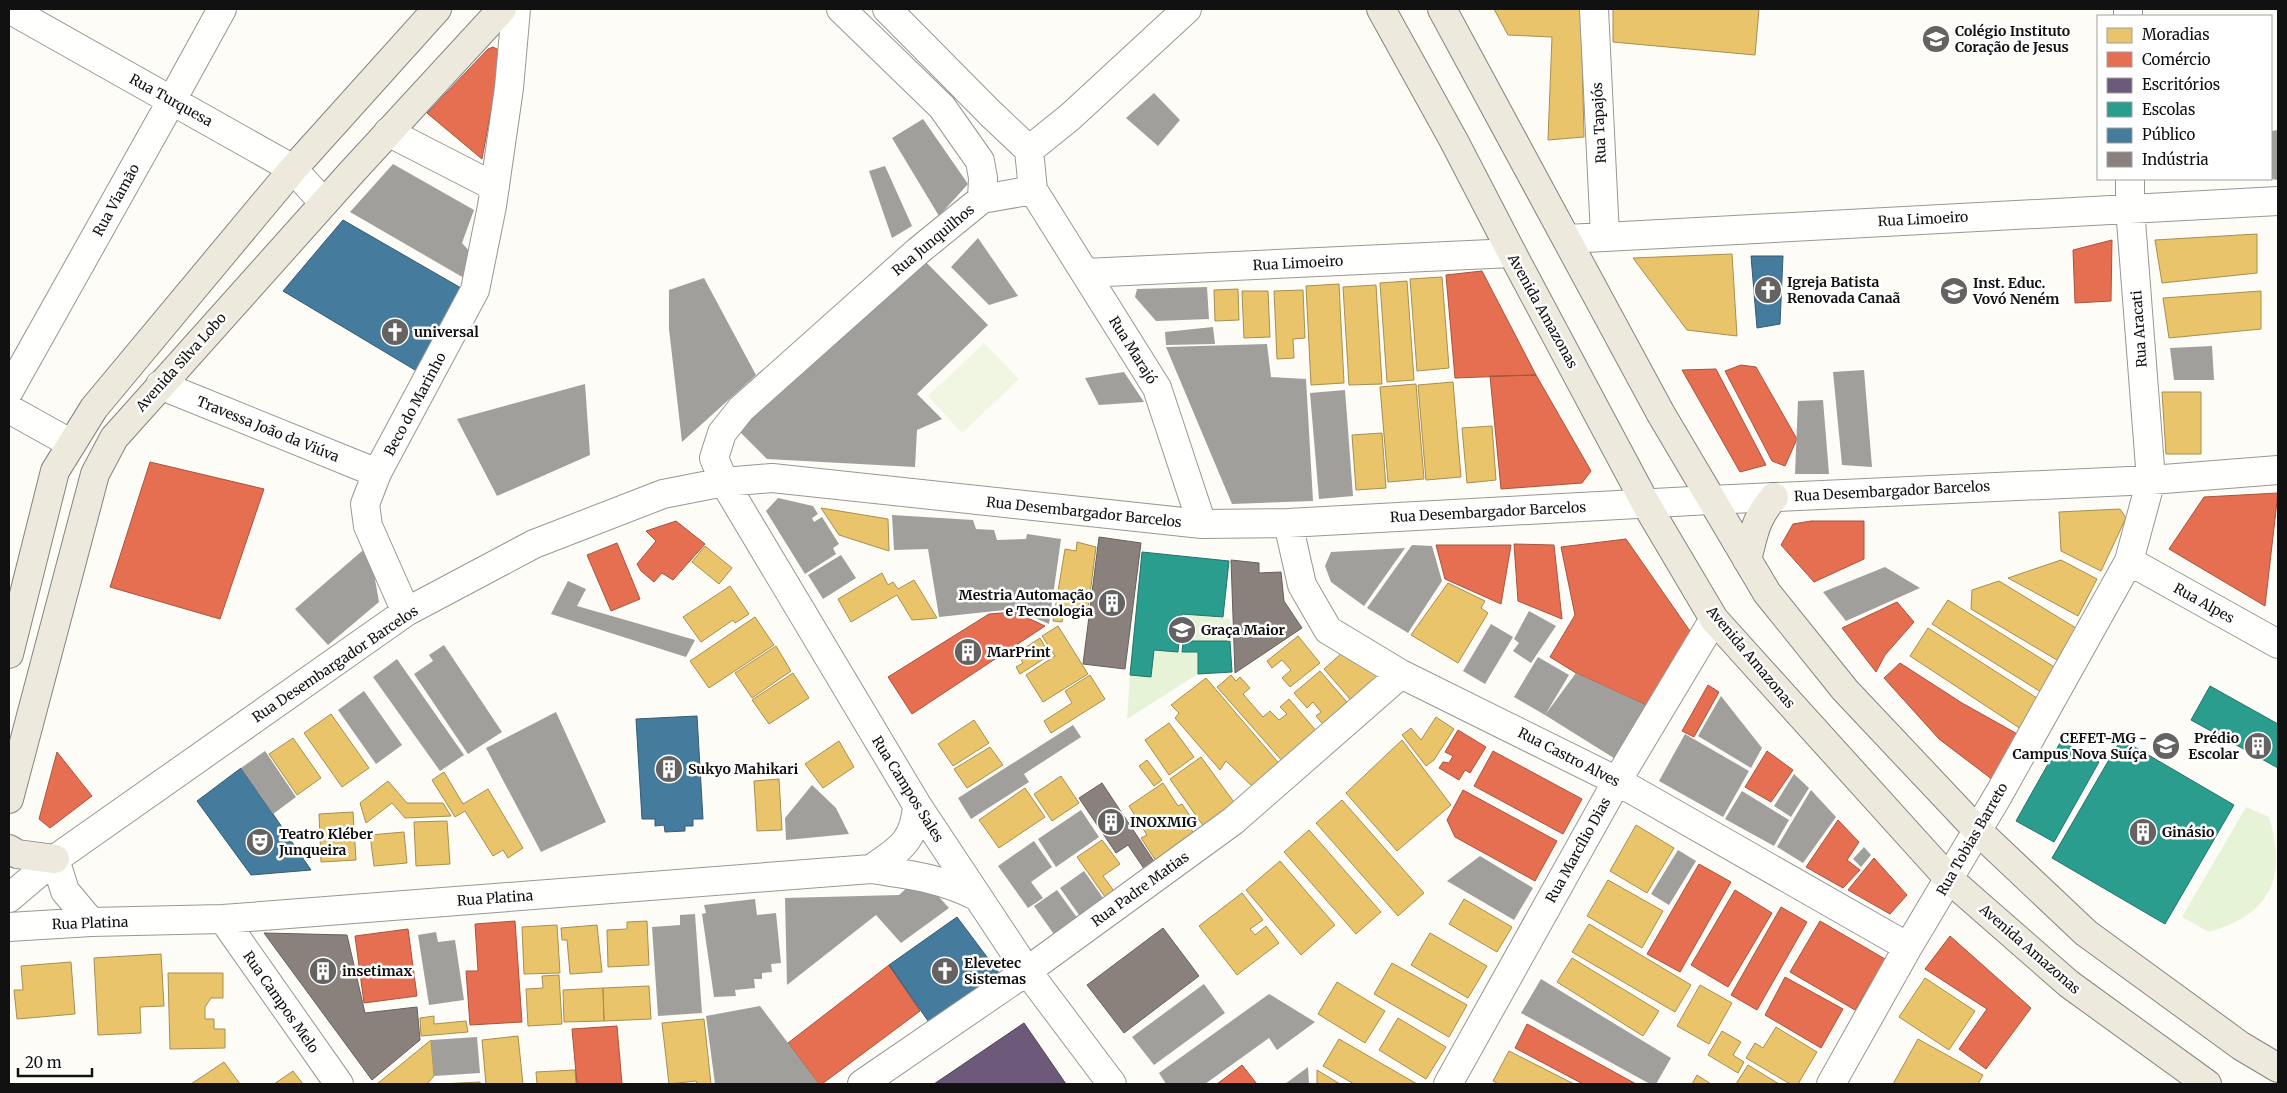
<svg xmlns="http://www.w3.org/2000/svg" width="2287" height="1093" viewBox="0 0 2287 1093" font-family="Merriweather,serif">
<rect width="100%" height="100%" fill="#fdfcf7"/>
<path fill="#e7f3d7" d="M1182,614L1230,619V641H1183Z
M1154,650L1198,652V674L1127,719L1130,675L1151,677Z
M2246,807L2269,817C2287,879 2271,914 2209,932L2182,917Z"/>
<path fill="#f0f6e1" d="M984,343L1019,379L962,433L928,396Z"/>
<path fill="#e9c46a" stroke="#a88e4f" d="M1494,9H1581L1584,137L1548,140L1552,37L1508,35Z
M1613,9H1759L1755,55L1613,42Z
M2257,234V273L2162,283L2155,240Z
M1732,254L1737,336L1687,330L1633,258Z
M1442,277L1449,368L1417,371L1410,279Z
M1407,281L1414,380L1387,382L1380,283Z
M1339,284L1344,383L1311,385L1306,286Z
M1376,285L1382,384L1349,385L1343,287Z
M1238,289L1239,320L1215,321L1214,290Z
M1303,290L1305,338L1293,339L1294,358L1277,359L1274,291Z
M1242,291H1268L1270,337L1244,338Z
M2261,291V329L2169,338L2163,298Z
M1453,382L1461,477L1426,480L1418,385Z
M1416,384L1424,479L1388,482L1380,387Z
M2162,392H2201V454H2166Z
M1492,426L1496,480L1467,483L1462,428Z
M1382,433L1386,488L1356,490L1352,435Z
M821,508L888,519L889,551L839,535Z
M2120,509L2126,518L2101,571L2061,551L2059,512Z
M1077,542L1096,547L1087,618L1072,616L1074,607L1065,606L1062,622L1053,621L1065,549L1076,551Z
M705,546L732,568L719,584L692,562Z
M2061,560L2097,579L2078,616L2008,578Z
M882,573L888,585L893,582L898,589L914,580L937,618L912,620L897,595L851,622L838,599Z
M1999,581L2076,628L2057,660L1971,609L1972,590Z
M1448,583L1485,601L1481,608L1488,613L1458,663L1411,635Z
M730,586L749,614L735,623L733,620L701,642L683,617Z
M1948,600L2056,668L2041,692L1932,624Z
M755,617L774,645L709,688L690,661Z
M1058,626L1088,674L1043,702L1026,675L1055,656L1042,636Z
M1928,628L2040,700L2021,729L1910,656Z
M1298,636L1320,663L1290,687L1282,678L1291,670L1282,660L1272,668L1267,661Z
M1040,638L1050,655L1020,674L1016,667L1023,663L1017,653Z
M776,646L791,671L752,698L735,673Z
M1343,652L1384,679L1357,707L1324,669Z
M1320,671L1352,708L1327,729L1316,716L1321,712L1313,702L1307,708L1294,693Z
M793,673L809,698L769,724L752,700Z
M1090,675L1105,699L1051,733L1044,721L1072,703L1065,691Z
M1231,675L1236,681L1240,677L1250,688L1243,694L1263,717L1270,711L1279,720L1287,714L1280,707L1289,699L1318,733L1284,763L1217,687Z
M1206,678L1282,767L1257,791L1226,761L1220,770L1175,718L1179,713L1171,705Z
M331,714L369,768L342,787L304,733Z
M1436,717L1454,729L1434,760L1426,766L1402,735L1411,728L1421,740Z
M974,720L989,743L953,766L938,744Z
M1169,723L1194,757L1169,775L1145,740Z
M293,738L321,778L297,795L269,754Z
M1402,740L1451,805L1397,851L1346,793Z
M839,741L854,767L823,788L805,764Z
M990,747L1003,765L967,788L954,769Z
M1201,757L1239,809L1207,831L1170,779Z
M1147,760L1162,780L1154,786L1139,766Z
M444,772L463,804L488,789L523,848L508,858L503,850L493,856L465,811L455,817L432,780Z
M1061,776L1079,803L1052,821L1034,794Z
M779,779L782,830L757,831L754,781Z
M388,781L407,803H443L451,816L405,818L392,803L366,823L360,803Z
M1163,783L1178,806L1182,804L1190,816L1184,819L1195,835L1156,861L1141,838L1147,835L1129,806Z
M1025,788L1045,817L999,848L979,820Z
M1342,800L1424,893L1398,916L1316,823Z
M353,812L356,860L321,862L319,814Z
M447,821L450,864L416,866L414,822Z
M1636,825L1674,848L1647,893L1610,871Z
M1309,830L1381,912L1356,934L1284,852Z
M404,832L407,863L374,866L370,835Z
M1102,840L1120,864L1103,876L1119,898L1110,904L1077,857Z
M1280,861L1335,925L1301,955L1246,890Z
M1608,880L1663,911L1642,948L1587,916Z
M1242,893L1263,920L1250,929L1255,935L1266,926L1279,943L1237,975L1199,926Z
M1464,899L1512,927L1497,952L1449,924Z
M647,921L649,965L608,967L607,930L627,929V922Z
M1589,924L1691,985L1675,1012L1572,952Z
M557,925L560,973L524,974L522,927Z
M597,925L602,972L570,974L567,940H562L561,928Z
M1430,933L1487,966L1468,998L1411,965Z
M161,954L164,1006L140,1007L141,1033L98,1035L94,958Z
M1572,958L1659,1011L1643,1036L1557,982Z
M71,962L75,1014L17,1019L14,990H23L21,966Z
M1392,963L1467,1005L1449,1037L1374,994Z
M168,973H223V998H211L205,1007V1019H214V1029H225V1048L170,1049Z
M559,975L562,1024L528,1026L526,989L543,988L542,976Z
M1925,978L1975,1011L1949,1050L1899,1017Z
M1337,982L1385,1011L1365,1043L1318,1014Z
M1700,985L1732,1003L1709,1044L1677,1026Z
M649,986L651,1019L604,1021L603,988Z
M603,988L604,1021L564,1022L563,990Z
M434,1016V1024L466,1021L468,1032L421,1036L420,1018Z
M1398,1018L1446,1047L1426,1079L1379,1050Z
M704,1019L711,1084H697L696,1081L669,1084L662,1023Z
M1776,1027L1817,1052L1798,1084H1790L1746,1058L1755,1043L1763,1048Z
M1722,1031L1741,1042L1733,1055L1744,1062L1738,1073L1708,1055Z
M518,1036L523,1084H486L482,1040Z
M1339,1039L1417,1084H1354L1323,1066Z
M1918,1039L1983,1075L1978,1084H1893Z
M431,1040L434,1076L427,1084H377Z
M1509,1051L1574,1084H1499L1493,1081Z
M224,1062L240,1084H191Z
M1748,1065L1779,1084H1736Z
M575,1070L576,1084H537L536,1072Z
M1317,1070L1340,1084H1317Z
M293,1071L303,1084H274Z
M1697,1075L1711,1084H1692Z
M480,1082V1084H441Z"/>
<path fill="#e76f51" stroke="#a7533e" d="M493,47L499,50L501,56L482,159L427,113L488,49Z
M2112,240L2111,301L2075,303L2073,250Z
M1482,271L1536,375L1455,378L1446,275Z
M1741,365L1756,367L1797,439L1785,466L1772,461L1725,371Z
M1716,369L1766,465L1740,472L1682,370Z
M1536,375L1591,471L1582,483L1501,489L1490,376Z
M150,462L264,489L220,619L110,587Z
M2278,493L2265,606L2169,549L2204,497Z
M676,521L705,544L673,580L662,573L654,582L641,571L637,564L656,541L646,531Z
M1811,521H1864V559L1814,582L1781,545L1793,524Z
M1626,539L1692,634L1648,706L1576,673L1550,657L1575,615L1561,547Z
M617,543L640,599L611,611L587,555Z
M1514,544L1554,545L1562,619L1518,601Z
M1436,545H1511L1501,604L1445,579Z
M1897,602L1914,622L1885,655L1876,672L1842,628Z
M1015,612L1045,626L912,714L888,677L989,614Z
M1900,663L1962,703L2021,736L1993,780L1939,739L1884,678Z
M1708,685L1719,692L1694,737L1682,731Z
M1458,730L1486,747L1470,773L1465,770L1459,780L1439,768L1443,762L1449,763L1453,756L1445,752Z
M1493,751L1582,799L1563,834L1474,786Z
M1767,751L1793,770L1771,802L1745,787Z
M57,752L92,796L50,828L39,819Z
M1463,790L1557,841L1535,881L1455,837L1447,820Z
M1838,820L1859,842L1847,860L1860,870L1843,888L1806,867Z
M1874,858L1907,895L1890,914L1848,890Z
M1699,864L1731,882L1680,972L1647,954Z
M1735,890L1772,913L1728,987L1691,965Z
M1781,907L1807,922L1757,1010L1731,995Z
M515,921L522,1022L470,1025L466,971H478L475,924Z
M1820,921L1885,959L1855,1010L1790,972Z
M408,929L417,996L364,1003L355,936Z
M1950,936L2031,1008L1986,1069L1959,1049L1987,1009L1925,969Z
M889,965L920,1011L822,1084H819L788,1043Z
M1785,977L1843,1009L1821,1048L1765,1015Z
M1527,1024L1636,1084H1583L1515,1048Z
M617,1026L622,1084H577L572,1029Z
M1242,1065L1257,1084H1217Z"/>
<path fill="#6d597a" stroke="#51435a" d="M1024,1023L1066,1084H934Z"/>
<path fill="#2a9d8f" stroke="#227369" d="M1142,552L1229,561L1223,617L1182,614L1178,652L1154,650L1151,677L1130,675Z
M1183,641H1230L1232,672L1198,674V652H1182Z
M2210,686L2278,724V768L2191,720Z
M2121,739L2234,805L2165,924L2052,858Z
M2061,741L2099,762L2054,842L2016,821Z"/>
<path fill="#457b9d" stroke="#355b73" d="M343,220L461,288L420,373L283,291Z
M1751,256H1783L1780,324L1757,328Z
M697,716L703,819H693V826H685V831L665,832L664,825L655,826V819H642L636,719Z
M241,768L273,814L311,870L251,875L197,801Z
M957,917L1002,977L933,1028L889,965Z"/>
<path fill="#8a817c" stroke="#665f5c" d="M1099,537L1141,543L1125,669L1083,664Z
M1231,560L1259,563V573L1281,572L1284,601L1302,628L1235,673Z
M1102,783L1159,869L1149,876L1128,845L1116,853L1079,798Z
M1163,928L1199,976L1124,1033L1087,985Z
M264,933L347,935L365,1013L417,1007L420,1040L372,1080Z"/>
<path fill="#a19f9c" d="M1154,93L1180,120L1158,146L1126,118Z
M923,119L968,184L939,216L892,138Z
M2278,130V180L2271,179V131Z
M393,164L474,210L462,243L471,253L464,278L350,212Z
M885,166L912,226L892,238L869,171Z
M978,238L1018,296L989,305L951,267Z
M919,255L988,325L917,394L942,419L917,430L915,467L767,459L739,431Z
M704,278L756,375L682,442L669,329V290Z
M1207,287L1209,319L1156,321L1135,297L1137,289Z
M1213,327L1215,344L1166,345L1165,332Z
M1267,344L1271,377L1306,379L1313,501L1232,504L1166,347Z
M2212,346L2214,380H2174L2170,348Z
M1864,370L1872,467L1842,465L1833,372Z
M1124,372L1144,402L1099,405L1085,378Z
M585,384L590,455L497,496L457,419Z
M1345,390L1353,496L1319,499L1310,393Z
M1823,400L1829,474H1795L1798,401Z
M778,498L813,506L818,514L812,518L814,522L822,517L839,544L833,548L836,554L805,574L766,511Z
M892,515L973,520L976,529L994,530L997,540L1026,539L1027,534L1061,539L1049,624L1014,609L939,617L928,549L894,550Z
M369,545L379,602L328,645L295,609Z
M1412,545L1432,546L1442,581L1408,633L1367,608Z
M1405,548L1364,606L1331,582L1325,566L1331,552Z
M841,555L856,578L823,599L808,575Z
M1885,567L1920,588L1846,621L1823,592Z
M568,581L586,589L577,606L695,640L686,657L551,614Z
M1529,611L1556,626L1531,663L1513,651L1519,643L1514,639Z
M1491,624L1513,637L1485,684L1463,671Z
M444,645L502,732L468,754L414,674L433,661L429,655Z
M1538,657L1569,675L1545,715L1576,673L1648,706L1617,760L1545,715L1514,697Z
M397,659L464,755L440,771L373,677Z
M364,691L402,745L376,764L338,710Z
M1721,696L1762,748L1751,768L1698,736Z
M556,712L606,822L541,852L486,748Z
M1073,725L1081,737L1024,774L1029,782L971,819L958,798Z
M1685,734L1749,771L1723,817L1659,781Z
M265,751L296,797L273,814L241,768Z
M1794,774L1809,788L1791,817L1774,806Z
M812,785L836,808L849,834L786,840L785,818Z
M1811,790L1836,817L1803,863L1777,847Z
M1742,791L1789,820L1774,846L1725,819Z
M1081,810L1099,837L1056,867L1038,839Z
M1034,841L1052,867L1031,882L1043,898L1028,908L998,866Z
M1864,847L1871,855L1861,867L1853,859Z
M1678,850L1696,861L1669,905L1651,894Z
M1480,856L1533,888L1514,920L1447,881Z
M1084,871L1108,905L1084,922L1060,888Z
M920,876L949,908L901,943L876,915L787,985L785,898L899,895Z
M1057,890L1081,923L1058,940L1034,906Z
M755,899L757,915L776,913L781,963L771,964L772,972L762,973V979H754L755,988L735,990L736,996L714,997L702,914L706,913L704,905Z
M695,914L702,1013L658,1016L652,927L680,925V915Z
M436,932L438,942L455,940L464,1000L429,1005L418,935Z
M1541,979L1671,1058L1656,1084H1650L1521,1013Z
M1204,984L1225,1013L1154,1065L1132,1037Z
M1269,994L1315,1022L1277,1050L1269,1038L1205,1084H1166L1159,1073Z
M760,1006L788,1043L819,1084H715L706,1016Z
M477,1037L480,1073L434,1076L431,1040Z
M1308,1067L1309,1084H1285Z"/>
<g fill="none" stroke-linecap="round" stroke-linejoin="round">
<defs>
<path id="minor" d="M9,9L293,169L324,203
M841,9L942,107L980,161L983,178L982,199
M887,9L990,113L1029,150
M1187,9L1070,117L1029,150L1033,190L1157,388L1202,524
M1594,9L1605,236
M2128,9V16
M388,132L495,187
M1033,190L982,199L918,251L741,409L722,433L714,458L724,482L917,805L1027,971L1112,1084
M1567,239L2278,201
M1085,273L1512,253
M160,385L377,473
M9,391L172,100L222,9
M9,409L70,443
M1288,523L1302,585L1328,630L1401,674L1617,781L1908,947
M2129,561L2278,644
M406,612L368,526L365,504L377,473L475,290L492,206L509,88L516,9
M55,859L65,891L91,922
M871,869C899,850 915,841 917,805
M9,898L55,859L406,612L534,544L663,494L724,482L772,478L1202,524L1288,523L1710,500L2151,480L2278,470
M223,919L339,1084
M9,927L91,922L223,919L871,869C910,875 941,878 976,896
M862,1084L1027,971L1233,821L1401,674
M1448,1084L1617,781L1714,619
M1831,1084L1908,947L1999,794L2129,561L2151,480L2130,208V179"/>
<path id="major" d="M1381,9L1454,141L1512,253L1646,504L1714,619L1949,879L2069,984L2207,1084
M1442,9L1661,414L1767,593L1845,690L1978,831L2086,933L2241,1046L2278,1068
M1747,560C1754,533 1755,519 1774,497
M9,654L55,471L94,408L293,169L437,9
M9,799L95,474L114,438L351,173L502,9
M9,849L17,854L55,859"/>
</defs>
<use href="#minor" stroke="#979795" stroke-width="30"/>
<use href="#major" stroke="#858482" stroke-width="30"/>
<use href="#minor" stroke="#fffffe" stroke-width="28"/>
<use href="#major" stroke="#ede9dc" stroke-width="28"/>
</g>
<defs>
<symbol id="school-disc" viewBox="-11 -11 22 22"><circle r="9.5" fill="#646362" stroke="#fff"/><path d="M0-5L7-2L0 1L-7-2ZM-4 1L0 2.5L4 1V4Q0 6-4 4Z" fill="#fff"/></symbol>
<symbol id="church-disc" viewBox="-11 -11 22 22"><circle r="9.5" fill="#646362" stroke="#fff"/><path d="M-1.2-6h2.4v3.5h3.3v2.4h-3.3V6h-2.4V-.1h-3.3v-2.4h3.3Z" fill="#fff"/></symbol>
<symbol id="building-disc" viewBox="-11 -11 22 22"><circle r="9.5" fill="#646362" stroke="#fff"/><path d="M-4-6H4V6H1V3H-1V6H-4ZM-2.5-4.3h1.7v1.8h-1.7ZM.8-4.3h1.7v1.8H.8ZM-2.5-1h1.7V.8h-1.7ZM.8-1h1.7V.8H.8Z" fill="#fff"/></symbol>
<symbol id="university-disc" viewBox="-11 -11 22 22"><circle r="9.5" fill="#646362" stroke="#fff"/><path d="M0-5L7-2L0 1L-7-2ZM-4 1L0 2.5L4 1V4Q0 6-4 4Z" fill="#fff"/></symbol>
<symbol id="theatre-disc" viewBox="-11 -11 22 22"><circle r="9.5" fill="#646362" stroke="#fff"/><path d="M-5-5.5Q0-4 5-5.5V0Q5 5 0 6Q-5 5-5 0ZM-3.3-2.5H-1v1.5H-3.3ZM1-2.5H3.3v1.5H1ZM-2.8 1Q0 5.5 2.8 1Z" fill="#fff"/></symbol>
</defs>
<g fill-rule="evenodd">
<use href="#school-disc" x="1920" y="23" width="32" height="32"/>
<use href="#church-disc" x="1752" y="274" width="32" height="32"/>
<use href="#school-disc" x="1938" y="275" width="32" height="32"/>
<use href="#church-disc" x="379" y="316" width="32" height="32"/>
<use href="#building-disc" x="1096" y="587" width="32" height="32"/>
<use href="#school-disc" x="1166" y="614" width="32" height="32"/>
<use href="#building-disc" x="952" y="636" width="32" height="32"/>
<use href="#university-disc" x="2150" y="730" width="32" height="32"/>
<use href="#building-disc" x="2242" y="730" width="32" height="32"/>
<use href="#building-disc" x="653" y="753" width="32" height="32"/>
<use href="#building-disc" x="1095" y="806" width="32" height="32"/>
<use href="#building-disc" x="2127" y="816" width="32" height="32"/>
<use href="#theatre-disc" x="244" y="826" width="32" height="32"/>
<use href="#building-disc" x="307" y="955" width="32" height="32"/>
<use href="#church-disc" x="929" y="955" width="32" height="32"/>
</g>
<g text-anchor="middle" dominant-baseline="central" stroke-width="5" stroke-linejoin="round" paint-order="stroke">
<g font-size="14" font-weight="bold" fill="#111" stroke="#fff" text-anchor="start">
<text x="1955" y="31">Colégio Instituto<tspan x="1955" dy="16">Coração de Jesus</tspan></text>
<text x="1787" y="282">Igreja Batista<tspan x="1787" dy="16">Renovada Canaã</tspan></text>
<text x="1973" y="283">Inst. Educ.<tspan x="1973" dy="16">Vovó Neném</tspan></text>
<text x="414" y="332">universal</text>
<text x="1093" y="595" text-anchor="end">Mestria Automação<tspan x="1093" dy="16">e Tecnologia</tspan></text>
<text x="1201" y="630">Graça Maior</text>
<text x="987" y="652">MarPrint</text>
<text x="2147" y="738" text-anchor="end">CEFET-MG -<tspan x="2147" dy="16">Campus Nova Suíça</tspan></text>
<text x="2239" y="738" text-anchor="end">Prédio<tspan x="2239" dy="16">Escolar</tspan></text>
<text x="688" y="769">Sukyo Mahikari</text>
<text x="1130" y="822">INOXMIG</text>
<text x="2162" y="832">Ginásio</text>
<text x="279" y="834">Teatro Kléber<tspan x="279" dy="16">Junqueira</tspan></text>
<text x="964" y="963">Elevetec<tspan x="964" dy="16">Sistemas</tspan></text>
<text x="342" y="971">insetimax</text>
</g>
<g font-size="14" fill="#111" stroke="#fff">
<text transform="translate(171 100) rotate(29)">Rua Turquesa</text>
<text transform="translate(1599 123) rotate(-93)">Rua Tapajós</text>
<text transform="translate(116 200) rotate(-61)">Rua Viamão</text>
<text transform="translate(1923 219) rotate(-3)">Rua Limoeiro</text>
<text transform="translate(933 240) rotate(-40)">Rua Junquilhos</text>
<text transform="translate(1298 263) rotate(-3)">Rua Limoeiro</text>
<text transform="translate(1543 311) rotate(61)">Avenida Amazonas</text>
<text transform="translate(2139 329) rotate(-94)">Rua Aracati</text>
<text transform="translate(1133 350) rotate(58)">Rua Marajó</text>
<text transform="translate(181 362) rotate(-48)">Avenida Silva Lobo</text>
<text transform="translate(415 404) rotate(-62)">Beco do Marinho</text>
<text transform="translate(268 429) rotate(22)">Travessa João da Viúva</text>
<text transform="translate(1892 491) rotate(-3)">Rua Desembargador Barcelos</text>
<text transform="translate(1084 512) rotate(6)">Rua Desembargador Barcelos</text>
<text transform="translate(1488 512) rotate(-3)">Rua Desembargador Barcelos</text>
<text transform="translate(2204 603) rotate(29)">Rua Alpes</text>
<text transform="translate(1751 657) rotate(50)">Avenida Amazonas</text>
<text transform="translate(335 664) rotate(-34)">Rua Desembargador Barcelos</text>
<text transform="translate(1569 757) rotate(27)">Rua Castro Alves</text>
<text transform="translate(908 789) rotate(58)">Rua Campos Sales</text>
<text transform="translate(1972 839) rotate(-60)">Rua Tobias Barreto</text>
<text transform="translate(1578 850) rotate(-61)">Rua Marcílio Dias</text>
<text transform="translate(1140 889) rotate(-36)">Rua Padre Matias</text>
<text transform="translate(495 898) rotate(-4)">Rua Platina</text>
<text transform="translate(90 923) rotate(-2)">Rua Platina</text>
<text transform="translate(2030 949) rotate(41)">Avenida Amazonas</text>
<text transform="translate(281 1002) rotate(55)">Rua Campos Melo</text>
</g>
</g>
<rect width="2287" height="1093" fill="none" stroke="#111111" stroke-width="20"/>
<rect x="2097" y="15" width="175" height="165" fill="#ffffff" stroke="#a0a0a0"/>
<rect x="2107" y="28" width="25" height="15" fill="#e9c46a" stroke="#a0a0a0"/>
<text x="2142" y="40" font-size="15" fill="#111111">Moradias</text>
<rect x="2107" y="52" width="25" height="15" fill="#e76f51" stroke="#a0a0a0"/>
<text x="2142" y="65" font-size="15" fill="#111111">Comércio</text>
<rect x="2107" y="78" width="25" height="15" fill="#6d597a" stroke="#a0a0a0"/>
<text x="2142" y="90" font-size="15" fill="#111111">Escritórios</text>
<rect x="2107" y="102" width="25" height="15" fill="#2a9d8f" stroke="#a0a0a0"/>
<text x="2142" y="115" font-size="15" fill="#111111">Escolas</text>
<rect x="2107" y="128" width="25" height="15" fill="#457b9d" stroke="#a0a0a0"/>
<text x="2142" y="140" font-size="15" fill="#111111">Público</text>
<rect x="2107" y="152" width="25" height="15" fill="#8a817c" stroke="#a0a0a0"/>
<text x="2142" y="165" font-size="15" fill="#111111">Indústria</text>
<path d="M18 1068v8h74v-8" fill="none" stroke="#111111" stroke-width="2.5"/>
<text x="25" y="1068" font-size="15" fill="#111111" stroke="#ffffff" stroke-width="4" paint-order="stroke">20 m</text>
</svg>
